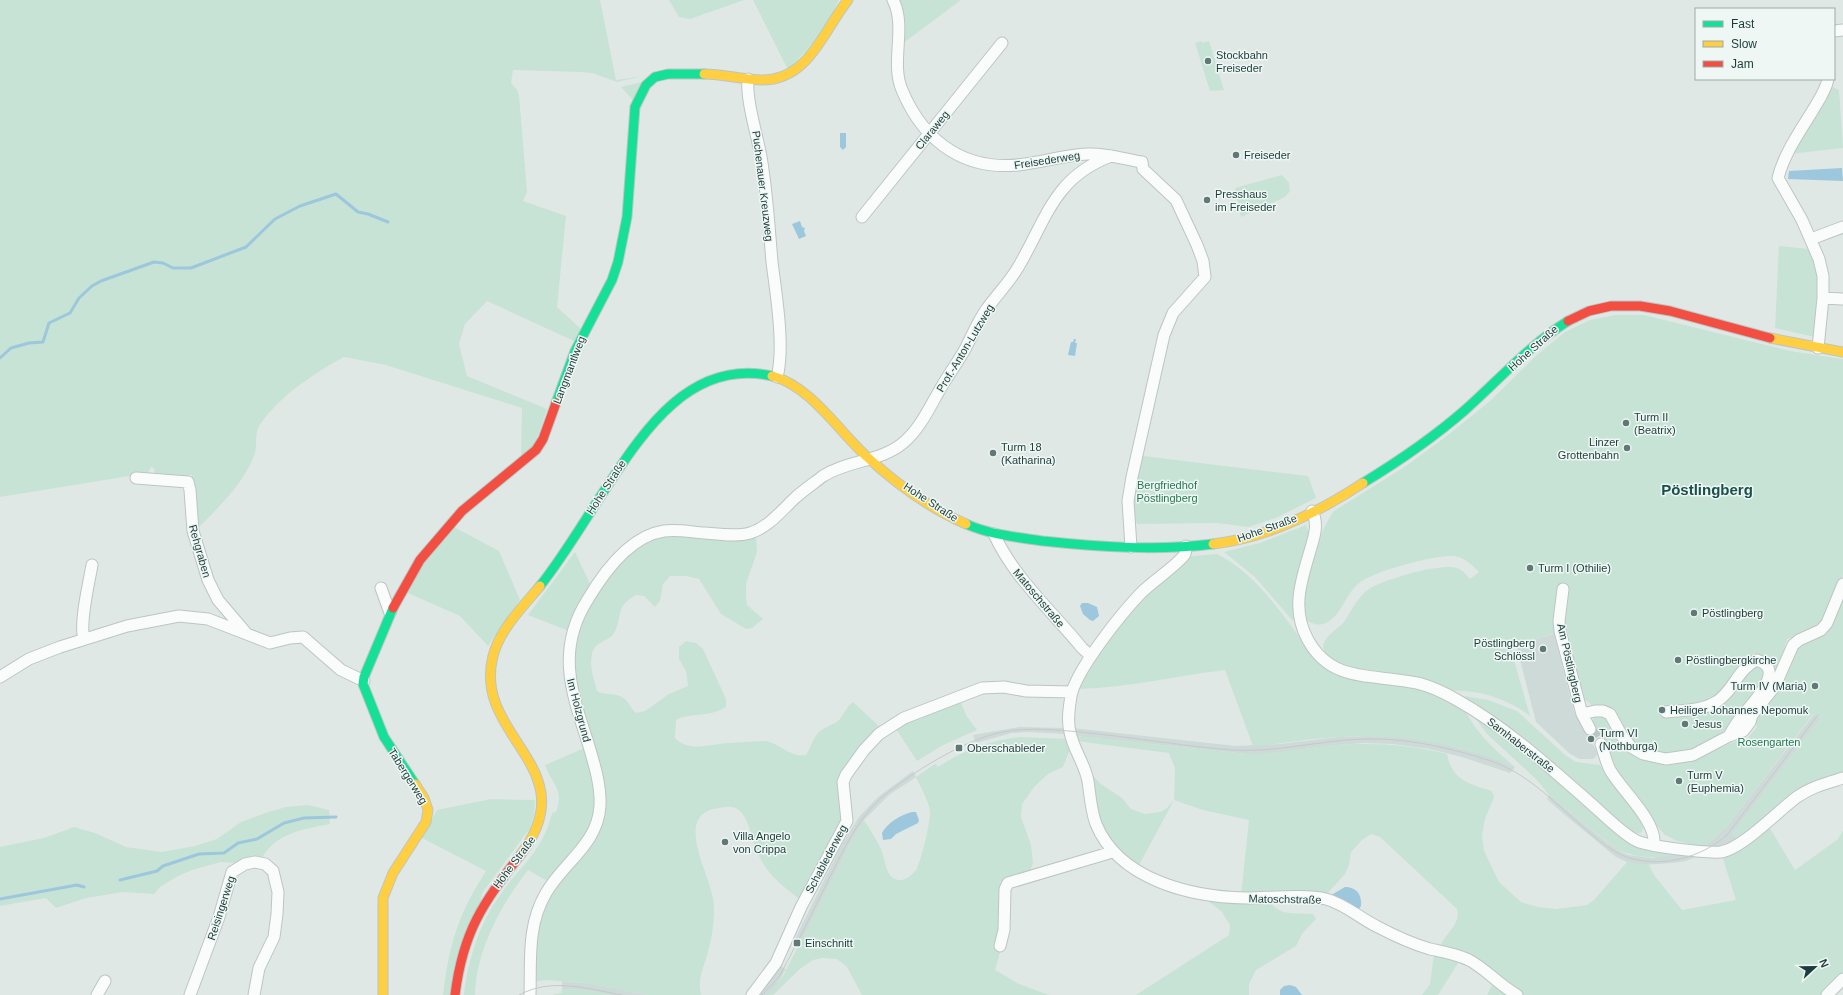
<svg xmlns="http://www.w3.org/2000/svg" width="1843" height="995" viewBox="0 0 1843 995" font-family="Helvetica,sans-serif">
<rect width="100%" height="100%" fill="#e0e8e6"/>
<path fill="#cddad7" d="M1554,634L1574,712L1596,750L1597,755L1593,759H1579L1569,753L1536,722L1516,644Z
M1814,714L1820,719L1732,834L1739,839L1723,847H1704L1728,825Z
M1019,727L1066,728V734L1028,732L1012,733L976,743L973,735Z
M1072,728L1236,746L1280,744L1339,737L1368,736L1401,737L1443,744L1491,757L1515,767L1510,773L1462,757L1430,749L1392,744L1364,743L1326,746L1268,754H1247L1075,736Z
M913,771L916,777L889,795L864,820L849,846L801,942L795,939L842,844L859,817L878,797Z
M1549,795L1604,840L1616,849L1628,855L1651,858L1692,852L1703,854L1686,861L1672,863L1642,865L1627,862L1616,857L1565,815L1547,799Z
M778,965L786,969L775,987L768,995H756Z
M562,981L591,984L647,995H609L586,990L562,989Z"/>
<path fill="#c7e3d5" d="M0,0H600L616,80L643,76L617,82L592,73L581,72L513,70L511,83L517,90L519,96L527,192L523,201L566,216L557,307L581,329L574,341L487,301L465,324L459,344L467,376L547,409L534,448L521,460L522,408L386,365L344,357C313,374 279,396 259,426C254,435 258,447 254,456C243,484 219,507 198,528L193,504L192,475H189L188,479L155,475L154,468L151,467L148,473L0,497Z
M669,0H744L690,19L679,17Z
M753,0H839L822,33L788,70Z
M897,0H961L902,44Z
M1201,41L1202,43L1209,41L1224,90L1210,91L1195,43Z
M642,82L633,100L621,87Z
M1831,86L1839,90L1843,148L1790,154Z
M1282,175L1289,183L1290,191L1285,197L1241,217L1235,188Z
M1779,246L1810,249C1823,277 1818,307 1815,337L1775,328Z
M1616,315H1644L1790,351L1843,359V575L1829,613L1819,625L1800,635L1787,639L1778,670L1772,671L1758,657L1707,711L1755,666L1765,669L1764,684L1721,735L1678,756L1651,753L1629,740L1601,706H1593L1584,699L1567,630L1510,646L1530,716C1509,700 1479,689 1452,691C1426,686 1343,673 1327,656C1324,653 1322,647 1324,643C1327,635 1337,629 1343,623C1351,612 1357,597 1369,589C1383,580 1444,561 1459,569C1464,571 1467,576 1470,579L1479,572C1471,564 1464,557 1453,556C1434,555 1374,571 1359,583C1345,594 1340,620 1323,624C1315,626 1309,622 1303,618C1303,609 1302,598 1304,590C1309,566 1320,530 1334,511L1406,466L1448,435L1490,401L1537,355L1565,332L1590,320Z
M1143,456L1308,476L1316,498L1278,517L1249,527L1217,523L1137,524C1129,505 1138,475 1143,456Z
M1306,525L1309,533C1305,564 1293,587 1294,620H1292L1255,577L1224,552L1260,543Z
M454,527L499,551L520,600L488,646L460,616L408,593L425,560Z
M657,535H756L757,552L746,584V596L747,605L763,619L752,628L746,629L721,614L699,579L686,576H670L663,584L660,601L655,607L644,596L636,595C631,598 625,602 622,607C618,616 619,628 612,636C604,642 594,643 592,654C589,666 594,679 597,691C605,696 613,692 622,697C628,700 631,709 636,713L645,711L669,694L688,686L686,671L679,659V647L686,641L696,643L703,649L726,699V707C709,718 691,712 676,720L675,738C690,753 710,744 728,743C740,742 751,742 763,741C778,741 789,758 806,755C811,747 813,737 820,731C826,726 834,725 839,720C844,714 846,707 853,702L881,728L841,793V824L801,900C782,886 765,873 757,851C751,838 750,820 739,810C733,805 725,807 719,808C674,813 707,869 712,894C714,901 714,909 714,915C713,927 712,937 709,948C705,965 697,977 701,995H647L576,982L546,980L532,982L540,912L599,822L589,737L571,662L583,611L623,558Z
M575,552L591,586L569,631L528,615Z
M1217,554C1248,569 1272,600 1292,627C1305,644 1313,661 1332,672C1359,688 1392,679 1421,690C1434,694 1450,701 1462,709C1468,713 1471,722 1476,728C1487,743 1501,755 1515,767C1459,744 1401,733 1341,737C1311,738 1282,744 1253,746L1225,670C1175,676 1126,688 1076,689L1089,664L1143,594L1186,559L1193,556Z
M1843,593V773L1739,839L1732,834L1820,719L1813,714L1728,825L1704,847L1677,841L1665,835L1655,824L1619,775L1607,747L1592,724L1594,716L1605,714L1624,746L1691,759L1708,754L1733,742L1746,740L1757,727L1755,716L1799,645L1812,639Z
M1465,696L1488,700L1517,711L1565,755L1576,762L1600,765L1642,822L1643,829L1641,833L1634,834L1466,699Z
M959,698L966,715L977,730L943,745L917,761L894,726Z
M1473,715L1501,735L1622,836L1638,847L1650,851L1692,852C1666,858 1642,861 1616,849L1549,795L1536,779L1487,734Z
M1075,736L1247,754C1274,754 1300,749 1326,746C1367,742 1407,744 1447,754C1452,780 1469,784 1492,791L1494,797L1485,819L1482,835L1484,851L1499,882L1521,902L1538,907L1556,909L1587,905L1594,900L1627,862L1649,865L1654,875L1682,910L1736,900L1722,856L1768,825L1795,870L1837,840L1843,831V976L1823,995H1524L1516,992L1441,946C1445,932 1461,926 1457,909L1380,837L1371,834L1362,840L1351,852L1349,865L1345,874L1325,896L1241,895L1249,820L1203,810L1174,800L1138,867L1112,844L1096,816L1089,772L1101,784L1122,798L1131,809L1145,814L1160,812L1166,809L1174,800L1175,768L1169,753L1076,741Z
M1021,737L1067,739L1071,747L1063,767L1048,774L1035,786L1022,804L1021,817L1031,845L1033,863L1029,874L999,882L1010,887L1006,931L995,970L1019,984L1049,995H862L847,967L837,959L823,958L813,960L800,969L773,995H768L783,976L849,846L864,820C870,829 876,839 881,849C885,858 885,874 895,879C903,883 911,876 916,870C921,862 931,820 930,811C929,802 920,786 916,777L935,764L938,767C964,750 990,740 1021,737Z
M587,747L597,797L593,825L549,882L528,870C501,905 476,950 475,995H464C468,960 479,924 500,895C521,865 543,851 552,813L556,812C565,788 551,784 545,765Z
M491,799L535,800L534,815L530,828L483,892L449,995H443C449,945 458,914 486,871L422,838L437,810Z
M308,805L329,810L330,824C304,829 276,833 262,858H244L236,863L221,862L195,869L178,876L160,887L154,894L123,892L86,898L56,908L46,898L0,906V847L44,838L74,827L95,833L126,847L162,852L195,846L217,839L241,822L265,813L286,807Z
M1204,898L1269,901C1280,917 1297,912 1313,914L1316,919L1302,934L1296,946L1256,970L1249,984V995H1136L1229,935L1230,925L1222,912Z
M1434,954L1460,960L1438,995H1422L1430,984Z
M1493,983L1511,995H1487Z
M562,989L586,990L609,995H551L561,993Z"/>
<path fill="#9cc7dc" d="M840,133H846V147L843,150L840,147Z
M1842,168L1843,181L1788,179L1789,171Z
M800,221L802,227L805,228L804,231L806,236L799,239L792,224Z
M1074,339H1076L1075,343H1077L1075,356L1068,355L1071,342H1073Z
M1082,603H1088L1097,607L1099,616L1093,621L1090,620L1083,614L1080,606Z
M912,812H916L919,820L918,823L896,834L891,839L883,840L882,833C888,822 901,815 912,812Z
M1345,887C1357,887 1362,895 1361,906L1358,910L1333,898V894Z
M1290,985L1296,987L1302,995H1280V990L1284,986Z"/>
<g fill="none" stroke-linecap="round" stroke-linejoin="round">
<path stroke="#9cc7dc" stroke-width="3" d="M0,358L11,348L29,343L43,342L49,323L70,313L79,298L92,286L101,281L154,262L163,263L173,268H191L246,247L275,219L300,206L336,194L358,212L368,214L388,222
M120,880L157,871L163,866L199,854L224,853L238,843L257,839L284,823L304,818L336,817
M0,899L77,885L84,887"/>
<path stroke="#b9c6c3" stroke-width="11" stroke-dasharray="11 5.5" stroke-linecap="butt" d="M1590,729L1601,744"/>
<defs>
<path id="street" d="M893,0C907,27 890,62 902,90C924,143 967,173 1025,164C1046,161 1066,155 1088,154C1105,153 1124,159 1142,162L1143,169L1176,200L1197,245L1203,261L1205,277L1173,313L1164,335L1132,477L1128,501L1131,547
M1834,31L1843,30
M748,79C746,101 757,134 761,157C767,191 769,227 772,262C776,294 785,347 777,377
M862,217L1002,43
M1811,239L1843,227
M1823,298L1843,299
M1818,348L1823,298V276L1819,259L1802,220L1778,178C1784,154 1800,131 1813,110C1819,100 1826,90 1828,79
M136,478L188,482L190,490L193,531L208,580L218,600L247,634
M1312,511C1319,525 1314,537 1310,551C1301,581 1291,610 1308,640C1331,682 1370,674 1411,682C1427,684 1443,692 1457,700C1505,727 1546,764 1587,800C1600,811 1623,835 1637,841C1651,847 1705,853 1720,852C1741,850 1779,810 1797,797C1811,787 1827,783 1843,778
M994,534C1014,578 1052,611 1082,648L1091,656
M1186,546C1186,550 1186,551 1185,554C1179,564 1150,583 1140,594C1121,614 1076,670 1071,696C1069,708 1067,721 1070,732C1073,749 1085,764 1088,781C1090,795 1091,811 1096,824C1119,880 1191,897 1246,898C1268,898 1305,894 1326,899C1345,904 1361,919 1378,927C1395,936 1413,944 1430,949C1444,952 1456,954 1469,960C1486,969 1499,985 1517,995
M381,588L390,613
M1563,589L1559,621L1560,631L1582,714L1590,729
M84,639C79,623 89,583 92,565
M0,677L29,659L60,647L127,626L179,616L208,619L270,643L290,638L303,637L341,670L364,681
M1666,712C1682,710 1702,711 1716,702C1733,692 1738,668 1757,660C1789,670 1749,706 1739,720C1735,725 1732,731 1729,736
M1582,714L1595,711H1603L1610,714L1622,736L1631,747L1643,754L1666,759L1693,755L1729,736L1743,731L1750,722L1752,715L1775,686L1793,645L1799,640L1821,630L1827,623L1843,584
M1601,744C1604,753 1606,762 1610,770C1622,791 1657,821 1654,845
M1000,946L1004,930L1005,889L1008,883L1109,853L1112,851
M97,995L105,981
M190,995L219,917L232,872L245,864L255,862L265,864L273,871L278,892L277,914L274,937L259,968L254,995
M530,995C531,960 527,925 546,893C563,863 598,844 600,806C601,785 594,763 588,743C571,691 556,649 588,599C604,572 630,536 664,531C677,529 691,532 704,533C719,534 736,537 750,533C769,527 782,510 796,497C804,490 814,483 823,476C848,460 880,462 903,443C921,428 930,406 942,386C949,374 957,363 964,351C971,338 977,323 986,310C997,294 1011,281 1020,264C1047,217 1055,177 1111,156
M752,995L776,963L801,907L847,821L843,782L846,775L864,750L879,734L904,718L982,688L1004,687L1026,691L1072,692
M1827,995L1843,979"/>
<path id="fast" d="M556,403L575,351L612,280L618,262L627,217L635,107L646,85L655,77L668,74H704
M1363,483C1399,461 1433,438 1465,410C1499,380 1528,346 1568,321
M966,524C991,535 1016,537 1043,541C1099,547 1157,551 1213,544
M540,586C563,557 583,523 604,491C643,432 690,358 772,376
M393,608L364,677L363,684L384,737L415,784"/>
<path id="slow" d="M704,74C724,74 743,80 762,80C809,80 823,31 848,0
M1770,338L1843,352
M772,376C809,385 838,430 865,455C894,482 929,508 966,524
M1213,544C1266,538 1319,512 1363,483
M521,854C587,767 472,737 493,656C500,629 522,608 540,586
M383,995V898L393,873L426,822L428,810L424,798L415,784"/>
<path id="jam" d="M1568,321L1589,311L1611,306H1640L1670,311L1770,338
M393,608L420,560L462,511L536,450L543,439L556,403
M455,995C463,931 483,903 521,854"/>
</defs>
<use href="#street" stroke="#bdc5c3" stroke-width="13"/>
<use href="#fast" stroke="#bcc6c4" stroke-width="11"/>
<use href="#slow" stroke="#bcc6c4" stroke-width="11"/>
<use href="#jam" stroke="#bcc6c4" stroke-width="11"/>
<use href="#street" stroke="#fafcfb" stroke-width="11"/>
<use href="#fast" stroke="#16e098" stroke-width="9"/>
<use href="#slow" stroke="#ffcf43" stroke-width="9"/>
<use href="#jam" stroke="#f24e42" stroke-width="9"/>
<path stroke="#c5cac9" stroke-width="1" d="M519,995C552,977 588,989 622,995
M762,995L779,977C797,944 813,911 830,877C844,849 857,820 881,798C911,773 965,739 1003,732C1029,727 1056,730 1081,732C1131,737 1181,746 1231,750C1276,753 1320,740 1365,739C1408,738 1451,748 1491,761C1527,773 1554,802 1582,826C1597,839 1613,854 1633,859C1665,867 1702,857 1727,835L1818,715"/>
</g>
<g fill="#617876" stroke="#eef7f4" stroke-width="1.5">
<circle cx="1208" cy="61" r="4"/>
<circle cx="1236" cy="155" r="4"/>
<circle cx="1207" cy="200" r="4"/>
<circle cx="1626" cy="423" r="4"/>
<circle cx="1627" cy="448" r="4"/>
<circle cx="993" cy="453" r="4"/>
<circle cx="1530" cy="568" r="4"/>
<circle cx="1694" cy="613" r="4"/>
<circle cx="1543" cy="649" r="4"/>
<circle cx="1678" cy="660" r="4"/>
<circle cx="1815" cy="686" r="4"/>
<circle cx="1662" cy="710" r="4"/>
<circle cx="1685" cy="724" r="4"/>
<circle cx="1591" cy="739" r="4"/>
<rect x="955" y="744" width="8" height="8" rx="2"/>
<circle cx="1679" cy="781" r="4"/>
<circle cx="725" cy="842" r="4"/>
<rect x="793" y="939" width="8" height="8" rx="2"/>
</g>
<g text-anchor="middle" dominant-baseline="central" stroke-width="3" stroke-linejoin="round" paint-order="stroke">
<g font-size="11" fill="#1d3c39" stroke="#eef7f4" text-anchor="start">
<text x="1216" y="55">Stockbahn<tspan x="1216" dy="13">Freiseder</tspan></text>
<text x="1244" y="155">Freiseder</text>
<text x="1215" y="194">Presshaus<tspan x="1215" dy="13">im Freiseder</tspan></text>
<text x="1634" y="417">Turm II<tspan x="1634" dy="13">(Beatrix)</tspan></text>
<text x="1619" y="442" text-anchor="end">Linzer<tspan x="1619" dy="13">Grottenbahn</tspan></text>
<text x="1001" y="447">Turm 18<tspan x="1001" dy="13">(Katharina)</tspan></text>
<text x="1538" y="568">Turm I (Othilie)</text>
<text x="1702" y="613">Pöstlingberg</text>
<text x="1535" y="643" text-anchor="end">Pöstlingberg<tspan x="1535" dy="13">Schlössl</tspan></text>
<text x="1686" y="660">Pöstlingbergkirche</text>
<text x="1807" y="686" text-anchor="end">Turm IV (Maria)</text>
<text x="1670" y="710">Heiliger Johannes Nepomuk</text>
<text x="1693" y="724">Jesus</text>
<text x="1599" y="733">Turm VI<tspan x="1599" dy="13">(Nothburga)</tspan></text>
<text x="967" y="748">Oberschableder</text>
<text x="1687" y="775">Turm V<tspan x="1687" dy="13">(Euphemia)</tspan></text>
<text x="733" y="836">Villa Angelo<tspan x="733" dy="13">von Crippa</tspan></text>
<text x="805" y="943">Einschnitt</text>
</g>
<g font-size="11" fill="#1d3c39" stroke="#eef7f4">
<text transform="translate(932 130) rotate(-51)">Claraweg</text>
<text transform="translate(1047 160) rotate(-9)">Freisederweg</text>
<text transform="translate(763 186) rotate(83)">Puchenauer Kreuzweg</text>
<text transform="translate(965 348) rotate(-59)">Prof.-Anton-Lutzweg</text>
<text transform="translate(1533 348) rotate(-42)">Hohe Straße</text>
<text transform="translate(569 370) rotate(-69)">Langmantlweg</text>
<text transform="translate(606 487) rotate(-57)">Hohe Straße</text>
<text transform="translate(931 502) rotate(33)">Hohe Straße</text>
<text transform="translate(1267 528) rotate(-20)">Hohe Straße</text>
<text transform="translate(200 551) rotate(74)">Rehgraben</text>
<text transform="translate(1039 598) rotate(50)">Matoschstraße</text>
<text transform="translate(1570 663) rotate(77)">Am Pöstlingberg</text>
<text transform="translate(579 710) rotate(75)">Im Holzgrund</text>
<text transform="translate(1521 745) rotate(38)">Samhaberstraße</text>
<text transform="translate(408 776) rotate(58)">Tabergerweg</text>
<text transform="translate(826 859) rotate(-62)">Schablederweg</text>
<text transform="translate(514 862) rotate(-53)">Hohe Straße</text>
<text transform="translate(1285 899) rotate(1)">Matoschstraße</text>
<text transform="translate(221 908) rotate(-72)">Reisingerweg</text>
</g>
<g font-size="11" fill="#247753" stroke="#eef7f4">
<text x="1167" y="485">Bergfriedhof<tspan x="1167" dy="13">Pöstlingberg</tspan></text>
<text x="1769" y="742">Rosengarten</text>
</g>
<g font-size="15" font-weight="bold" fill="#18504c" stroke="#eef7f4">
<text x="1707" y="489">Pöstlingberg</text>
</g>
</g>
<rect x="1695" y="8" width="140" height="72" fill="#eef7f4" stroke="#9aaca9"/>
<rect x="1703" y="21" width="20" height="6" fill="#16e098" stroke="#9aaca9"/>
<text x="1731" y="28" font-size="12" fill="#1d3c39">Fast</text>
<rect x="1703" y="41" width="20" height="6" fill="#ffcf43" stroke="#9aaca9"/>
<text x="1731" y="48" font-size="12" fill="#1d3c39">Slow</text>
<rect x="1703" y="61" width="20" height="6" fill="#f24e42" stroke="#9aaca9"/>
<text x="1731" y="68" font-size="12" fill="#1d3c39">Jam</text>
<g transform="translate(1815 967) rotate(68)" stroke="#eef7f4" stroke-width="3" paint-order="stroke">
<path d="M0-3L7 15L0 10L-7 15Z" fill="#1d3c39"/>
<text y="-6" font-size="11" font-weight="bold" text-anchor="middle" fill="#1d3c39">N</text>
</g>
</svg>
